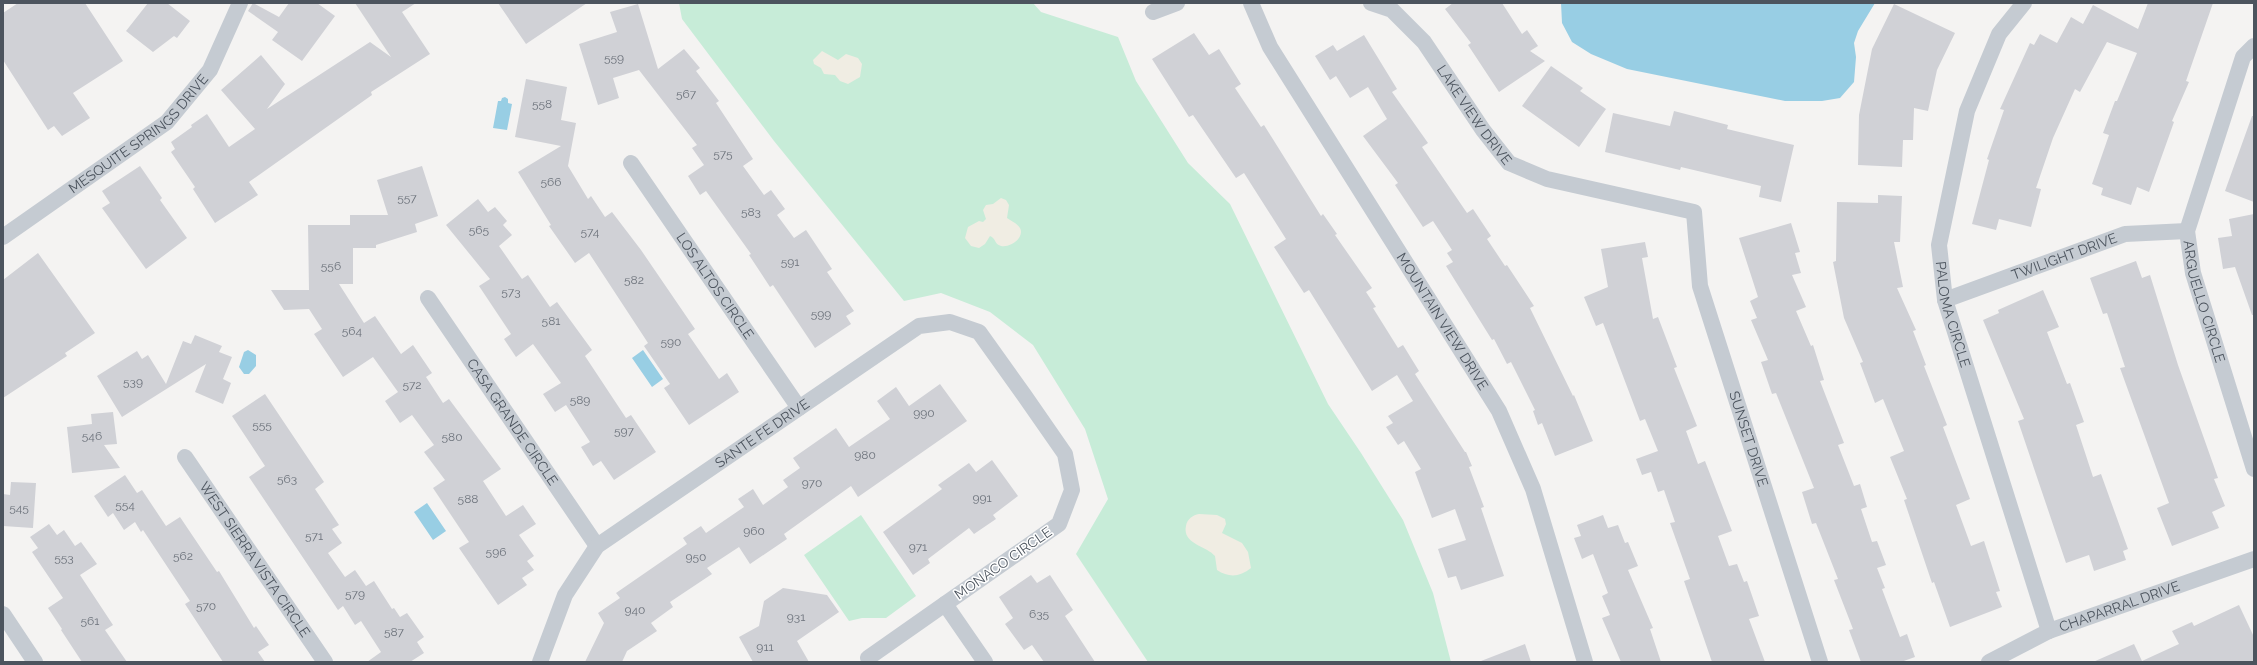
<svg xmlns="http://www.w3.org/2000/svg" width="2257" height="665" viewBox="0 0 2257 665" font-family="Raleway,sans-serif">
<rect width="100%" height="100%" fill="#f4f3f2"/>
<path fill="#c7ecd8" d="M679,3H1033L1041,12L1118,37L1136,81L1188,163L1230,204L1328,404L1361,453L1403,520L1433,593L1451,662H1148L1076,554L1108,499L1085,429L1033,345L990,312L941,293L904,301L774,141L682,19Z
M861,515L916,596L886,618H862L849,621L804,555Z"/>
<path fill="#f0ede3" d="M822,51L838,60L846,54L858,58L862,64L860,77L848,84L840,81L835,75L824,74L821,68L814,64L813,60Z
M1001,198L1006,200L1009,205L1007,218C1011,221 1017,223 1020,228C1025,238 1010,248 1001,246C994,244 996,238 990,236L985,244L979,248L971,246L965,238L968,227L979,221L983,222L986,219L983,210L986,205L993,204Z
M1199,514L1217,515L1225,519L1226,524L1222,533L1242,543L1248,552L1251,568C1240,577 1229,578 1217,570L1215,556C1207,546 1182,544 1186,526C1187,519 1193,515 1199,514Z"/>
<path fill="#98cee4" d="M1561,3H1875L1858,31L1854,43L1856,57L1854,82L1840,98L1822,101H1785L1627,69L1591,54L1572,42L1562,23Z
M505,97L508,99V103L512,104L507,130L493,128L498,101H501L502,98Z
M248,350L256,355V366L249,374H244L239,367L244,352Z
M643,350L663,379L652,387L632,358Z
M427,503L446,531L433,540L414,512Z"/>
<path fill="#d0d1d6" d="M18,3H85L123,61L73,93L90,118L62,136L54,126L48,130L3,60V13Z
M148,3H167L190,21L177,38L174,36L153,52L126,31Z
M253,3L279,17L289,3H317L335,16L302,61L272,40L278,32L248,11Z
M355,3H416L402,12L430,54L371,92L372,95L249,182L258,195L215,223L193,189L195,187L171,152L175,149L171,142L192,127L191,125L207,114L229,147L255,129L221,90L261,55L285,84L267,109L370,42L391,57Z
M498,3H587L526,44Z
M1453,3H1502L1522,34L1527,30L1538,46L1530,51L1545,61L1499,92L1468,45L1471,43L1445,9Z
M2148,3H2213L2186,81L2189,82L2172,121L2174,122L2149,192L2137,187L2131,205L2101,195L2103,188L2092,184L2109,135L2103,133L2115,101H2117L2137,53L2107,42L2080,92L2075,89L2053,138L2036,188L2041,189L2031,227L1999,219L1996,230L1972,224L1989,160L1987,159L2004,110L2000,109L2030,43L2034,45L2040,34L2057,43L2071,17L2083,24L2093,5L2138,29Z
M638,4L658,69L684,49L700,68L696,71L719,101L716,103L753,159L743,166L764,195L771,190L785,209L777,215L794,238L806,230L832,269L827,272L854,311L846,316L851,324L815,348L773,285L770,287L749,255L751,254L706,191L700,195L688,176L704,165L692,148L697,145L639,70L613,78L619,98L598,105L579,44L617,32L610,12Z
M1894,4L1955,33L1937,70L1928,111L1914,108L1913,140H1903L1902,167L1858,165L1859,115L1872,49Z
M1194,33L1209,55L1219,49L1241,84L1235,88L1261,127L1264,125L1321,216L1323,214L1337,234L1335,235L1372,288L1366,292L1376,307L1373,308L1398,348L1403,345L1419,371L1415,374L1465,452H1466L1472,466L1469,467L1484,507L1481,508L1504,576L1461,590L1456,576L1448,578L1438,549L1466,540L1455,509L1432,518L1415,472L1421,469L1404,441L1398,445L1386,427L1393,423L1388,416L1413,401L1397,375L1372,391L1309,290L1304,293L1274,247L1286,239L1244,173L1236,178L1193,115L1189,117L1152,59Z
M1364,35L1397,89L1392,92L1428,143L1422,147L1467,213L1473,209L1491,236L1487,239L1505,266L1507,265L1534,306L1530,308L1573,396L1574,395L1593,441L1555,456L1542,423L1538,425L1533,411L1535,410L1511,362L1507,364L1494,339L1492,340L1446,266L1453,262L1447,253L1452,250L1433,221L1423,227L1395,185L1398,183L1363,136L1387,119L1368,87L1350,98L1336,76L1330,80L1315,56L1333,45L1337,51Z
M1551,66L1583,88L1580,91L1606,109L1579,147L1522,106Z
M526,79L567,87L561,120L576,123L568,166L588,199L591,196L605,217L612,212L641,250L695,329L688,334L719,379L727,373L739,392L689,425L664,388L670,384L644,346L648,343L589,253L575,263L549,226L551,225L518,172L561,146L515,137Z
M1674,111L1728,125L1727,129L1794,145L1781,202L1759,197L1761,186L1681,167L1680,170L1605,152L1613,113L1670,126Z
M2252,116H2254V202L2225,191Z
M140,166L162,198L160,200L187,238L146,269L102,208L110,203L102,191Z
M422,166L438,216L415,224L417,232L376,245V248H353V284H339L364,323L375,316L401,354L413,345L432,373L426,377L443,403L449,399L501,469L483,481L506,516L523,505L536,524L519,535L534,556L527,561L534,570L522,578L527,585L498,605L459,548L469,542L433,488L445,480L424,452L434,445L412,415L400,423L385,401L398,392L373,357L343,377L314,334L322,329L309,309L284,310L271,290H309L308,225H350V215H388L377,180Z
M1878,195L1902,196L1900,242H1894L1903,287L1897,288L1916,330L1913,331L1926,365L1924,366L1947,425L1943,427L1970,499L1956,505L1971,546L1984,541L2000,591L1996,592L2002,607L1950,627L1934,582L1932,583L1904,500L1907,499L1890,457L1904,451L1883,399L1875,403L1860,363L1863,362L1844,318L1833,262L1836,261L1837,202L1878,203Z
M478,199L488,212L495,207L507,221L503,225L512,235L499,246L522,279L528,275L550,307L557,302L592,350L585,356L626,418L631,415L656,452L614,480L601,461L593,466L581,447L590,442L566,405L555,412L543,394L561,383L533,344L516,357L504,339L511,334L479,286L490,279L446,225Z
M2254,214V315H2252L2235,267L2223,269L2218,238L2232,236L2229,219Z
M1791,223L1800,252L1795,253L1801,273L1792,275L1806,307L1796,311L1811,346L1813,345L1824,380L1820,381L1844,443L1838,445L1854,486L1860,484L1867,507L1861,509L1872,542L1877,541L1886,565L1877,568L1885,588L1882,589L1900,637L1907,634L1915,657L1901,662H1861L1849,630L1853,629L1834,580L1838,579L1816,523L1812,524L1802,492L1814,488L1776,393L1772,394L1761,362L1768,360L1751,320L1757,318L1750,301L1758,297L1739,238Z
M1645,242L1648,257L1642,258L1653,319L1658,317L1677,367L1674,368L1697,426L1686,431L1698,464L1705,461L1732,531L1718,536L1729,566L1737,564L1744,582L1747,581L1759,616L1749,619L1765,662H1712L1684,581L1690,579L1670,523L1675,522L1664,490L1658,492L1651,472L1642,475L1636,459L1658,451L1645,419L1640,421L1603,323L1596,326L1584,297L1608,287L1601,249Z
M38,253L95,333L65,353L67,356L3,398V280Z
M2136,261L2142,278L2150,275L2178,365L2218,478L2214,479L2225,506L2212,512L2219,528L2172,546L2157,508L2169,503L2120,368L2125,367L2107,313L2103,314L2090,278Z
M2043,290L2059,327L2047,332L2067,384L2070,383L2084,422L2076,425L2093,477L2101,474L2128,549L2123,551L2126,560L2094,571L2089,555L2066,563L2018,421L2024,419L1983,320L1999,313L1998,310Z
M195,335L222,346L219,352L232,357L223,379L231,383L223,404L195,392L206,364L122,417L97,376L137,351L142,359L148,355L166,384L183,341L191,344Z
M940,384L967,421L858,497L851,486L784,534L787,539L750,564L739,547L707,568L712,574L670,602L673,607L651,623L657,631L627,651L622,662H585L604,623L598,613L620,598L616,593L687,544L683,538L701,526L706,533L744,507L738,499L753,489L763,505L788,487L783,480L800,468L793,458L836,428L849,447L890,419L877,401L896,387L909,406Z
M265,394L324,482L315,489L339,525L332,529L342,543L328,553L345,577L355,570L366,586L374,581L392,609L394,608L400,617L407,613L424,637L417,642L424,653L410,662H367L381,652L361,621L355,625L343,606L338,610L249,477L265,466L232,416Z
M113,412L117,444L104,445L120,468L72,473L67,427L92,424L91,414Z
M992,460L1018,496L993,515L996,519L974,534L969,528L928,559L930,563L913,575L883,532L942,489L938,485L969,463L976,472Z
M125,475L137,493L142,490L166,526L180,517L217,572L219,571L254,628L256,626L269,645L258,652L265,662H223L185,604L190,601L143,530L141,532L135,522L124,530L113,513L108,517L94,496Z
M11,482L36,483L33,528L3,526V494L10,495Z
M1603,515L1608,528L1618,525L1625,543L1628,542L1638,566L1628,570L1653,628L1650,629L1661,662H1621L1602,618L1610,615L1602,596L1608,593L1593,554L1582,559L1574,538L1581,536L1577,525Z
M49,524L57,535L64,530L75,546L81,542L97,564L80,575L113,625L105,630L127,662H82L61,630L62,629L48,608L63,598L32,552L38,548L30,537Z
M1031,575L1037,583L1050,575L1073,610L1065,616L1095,662H1044L1032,645L1024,650L1005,624L1013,618L999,597Z
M783,588L827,595L839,612L797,641L809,662H753L739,637L759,626L764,601Z
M2239,605L2254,637V662H2093L2134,644L2142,661L2179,644L2172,631L2192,622L2194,626Z
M1525,644L1531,662H1482L1481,661Z"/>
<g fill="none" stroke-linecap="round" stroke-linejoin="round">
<g stroke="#c5cbd2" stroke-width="16">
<path id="s1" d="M1251,3L1270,47L1499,411L1533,489L1585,662"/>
<path id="s2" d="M1371,3L1392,10L1424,42L1483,130L1509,163L1547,179L1694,212L1700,286L1820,662"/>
<path id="s3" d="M2024,3L1999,34L1967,111L1939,245L1945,300L2049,631"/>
<path d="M1153,12L1177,3"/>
<path id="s4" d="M2254,46L2243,57L2187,231L2193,273L2254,469"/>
<path id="s5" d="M631,163L799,408"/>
<path id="s6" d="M3,237L167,122L210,70L240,3"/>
<path id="s7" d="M428,298L597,546"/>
<path id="s8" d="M1945,300L2125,234L2187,231"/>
<path id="s9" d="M185,457L325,662"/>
<path d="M945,604L985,662"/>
<path d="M3,614L35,662"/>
<path id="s10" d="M540,662L565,595L597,546L919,326L950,322L979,332L1024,395L1065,454L1072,490L1059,524L868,658"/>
<path id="s11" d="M1989,662L2049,631L2254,559"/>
</g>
</g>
<g text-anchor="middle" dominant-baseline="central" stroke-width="3" stroke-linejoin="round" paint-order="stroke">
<g font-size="12" fill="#6d737c">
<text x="614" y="58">559</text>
<text x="686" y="94">567</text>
<text x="542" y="104">558</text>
<text x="723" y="154">575</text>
<text x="551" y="182">566</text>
<text x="407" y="198">557</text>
<text x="751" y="212">583</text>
<text x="479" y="230">565</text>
<text x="590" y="232">574</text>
<text x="790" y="262">591</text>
<text x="331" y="266">556</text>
<text x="634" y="280">582</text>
<text x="511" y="292">573</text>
<text x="821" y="314">599</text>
<text x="551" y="321">581</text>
<text x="352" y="331">564</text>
<text x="671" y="342">590</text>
<text x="133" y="382">539</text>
<text x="412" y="385">572</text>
<text x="580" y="400">589</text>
<text x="924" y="413">990</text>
<text x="262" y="425">555</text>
<text x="624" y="431">597</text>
<text x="92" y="436">546</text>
<text x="452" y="437">580</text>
<text x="865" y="455">980</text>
<text x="287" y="479">563</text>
<text x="812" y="483">970</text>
<text x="982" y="498">991</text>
<text x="468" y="499">588</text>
<text x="125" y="505">554</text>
<text x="19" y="508">545</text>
<text x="754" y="531">960</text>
<text x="314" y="536">571</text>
<text x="918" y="547">971</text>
<text x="496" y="552">596</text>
<text x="183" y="556">562</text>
<text x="696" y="557">950</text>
<text x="64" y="558">553</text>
<text x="355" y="594">579</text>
<text x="206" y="606">570</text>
<text x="635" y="610">940</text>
<text x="1039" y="614">635</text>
<text x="796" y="617">931</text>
<text x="90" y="621">561</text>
<text x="394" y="632">587</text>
<text x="765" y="647">911</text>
</g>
<g font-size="14" fill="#4c545e" stroke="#fff">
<text stroke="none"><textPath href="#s2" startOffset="156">LAKE VIEW DRIVE</textPath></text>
<text stroke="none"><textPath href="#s6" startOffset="171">MESQUITE SPRINGS DRIVE</textPath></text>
<text stroke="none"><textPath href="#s8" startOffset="127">TWILIGHT DRIVE</textPath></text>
<text stroke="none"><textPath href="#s5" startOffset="149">LOS ALTOS CIRCLE</textPath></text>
<text stroke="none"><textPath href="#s4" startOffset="271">ARGUELLO CIRCLE</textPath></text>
<text stroke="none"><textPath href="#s3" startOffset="331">PALOMA CIRCLE</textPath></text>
<text stroke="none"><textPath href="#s1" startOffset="372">MOUNTAIN VIEW DRIVE</textPath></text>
<text stroke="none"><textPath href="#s7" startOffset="150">CASA GRANDE CIRCLE</textPath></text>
<text stroke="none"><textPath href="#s10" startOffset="330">SANTE FE DRIVE</textPath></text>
<text stroke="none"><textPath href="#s2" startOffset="642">SUNSET DRIVE</textPath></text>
<text stroke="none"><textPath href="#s9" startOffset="124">WEST SIERRA VISTA CIRCLE</textPath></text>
<text transform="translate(1003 563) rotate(-35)">MONACO CIRCLE</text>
<text stroke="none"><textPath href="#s11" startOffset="142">CHAPARRAL DRIVE</textPath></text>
</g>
</g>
<rect width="2257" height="665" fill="none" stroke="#4c545e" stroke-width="8"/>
</svg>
